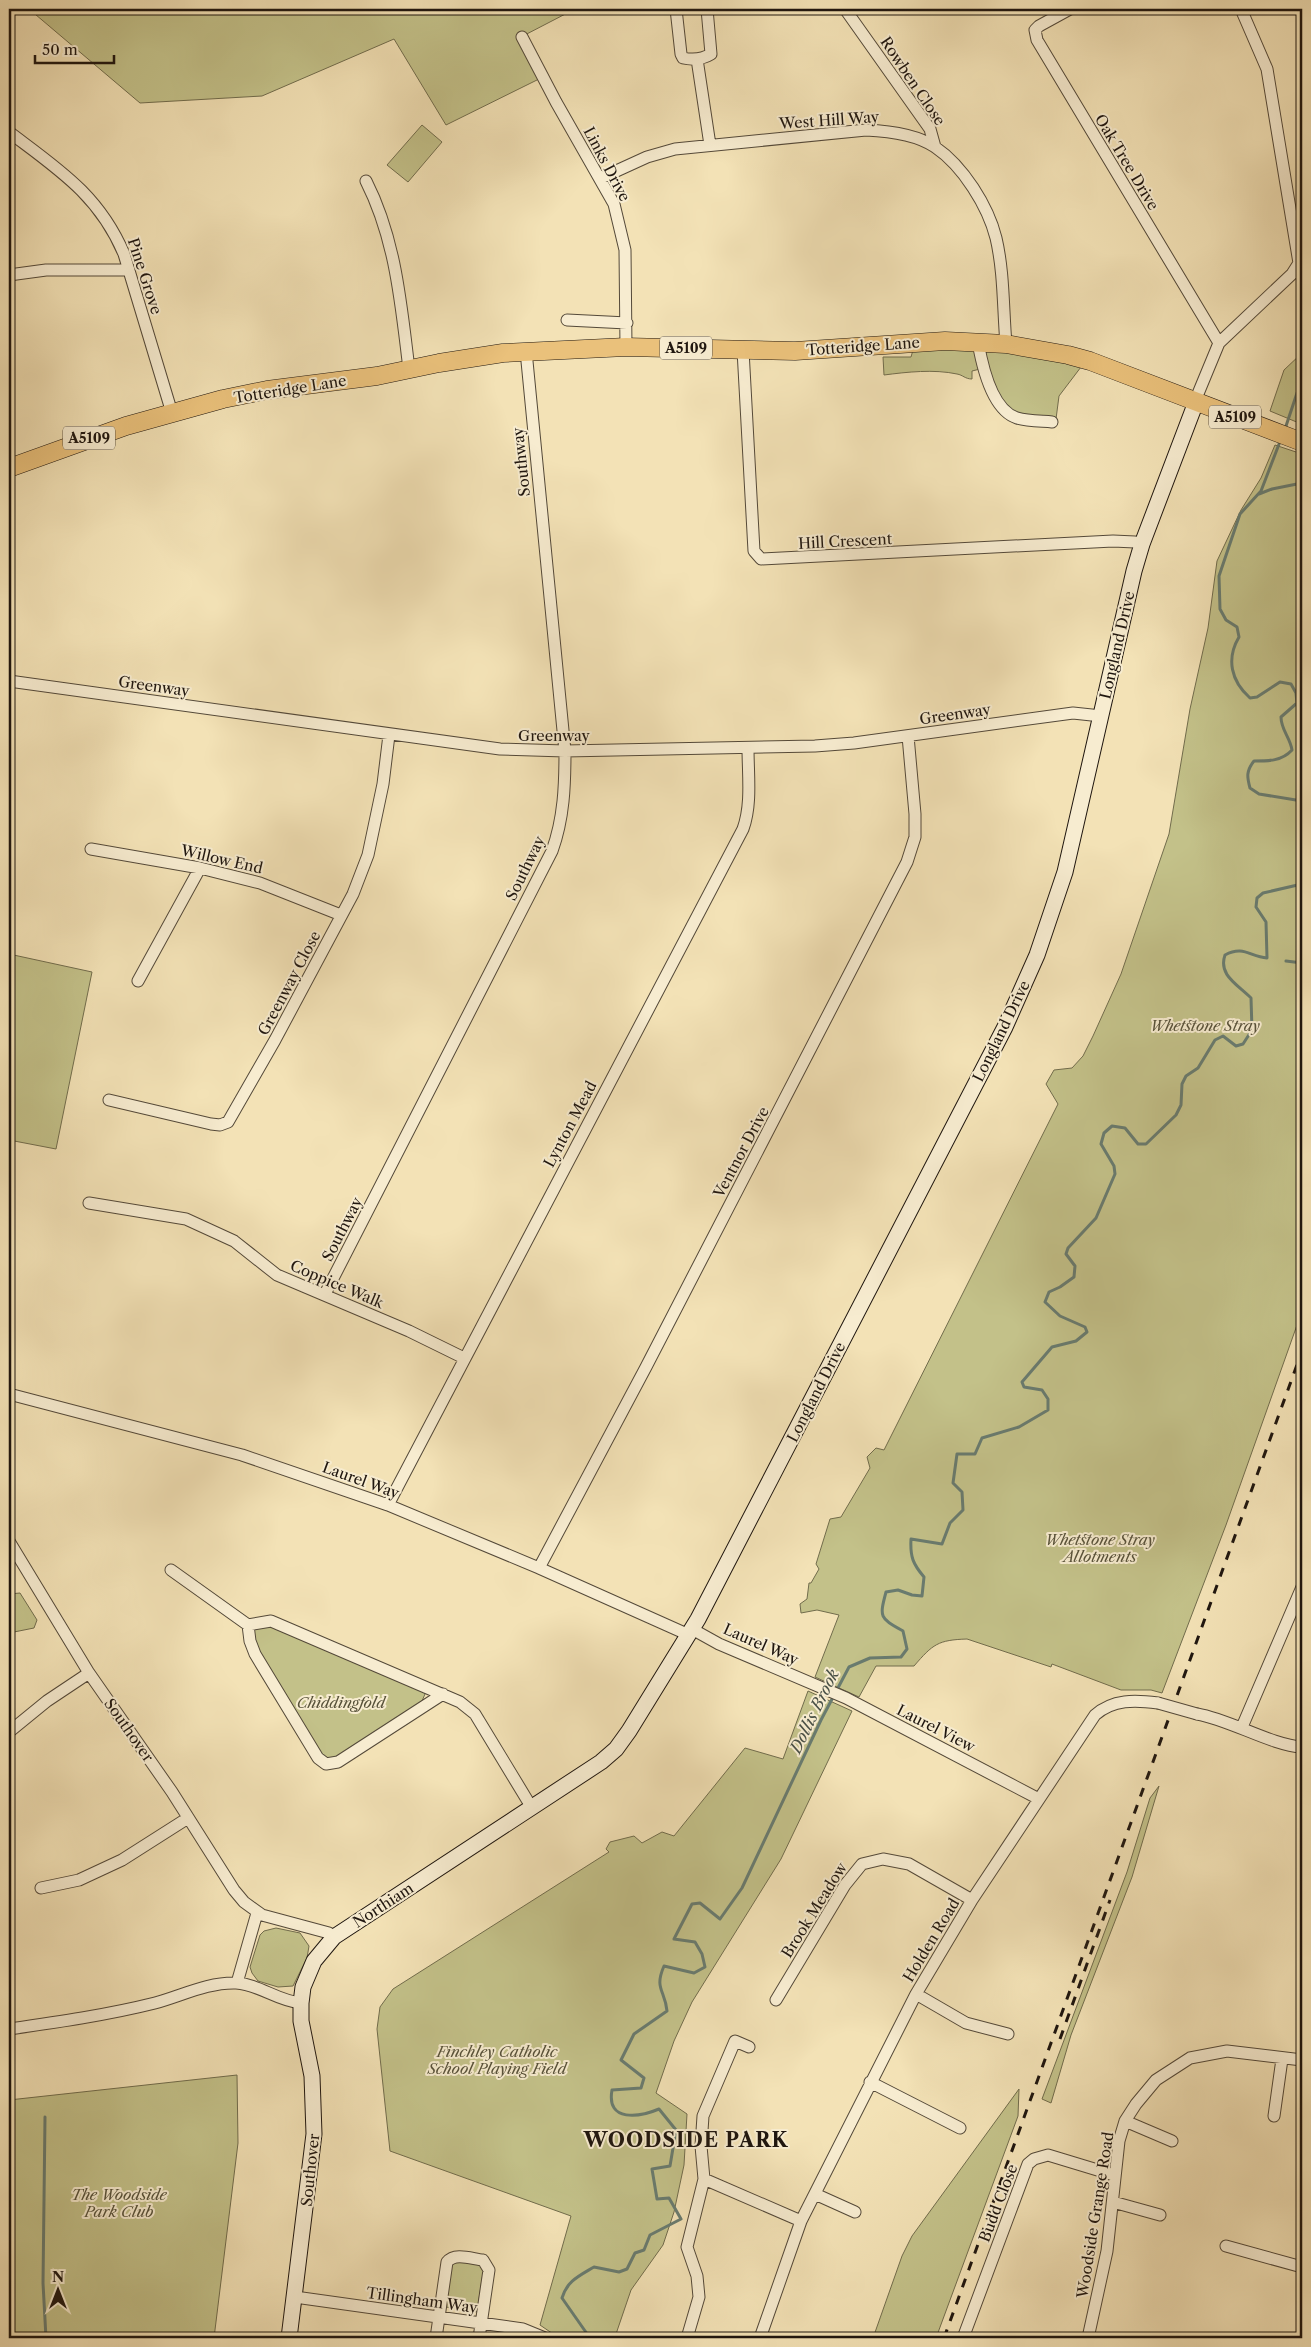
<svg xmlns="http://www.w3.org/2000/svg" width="1311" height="2347" viewBox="0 0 1311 2347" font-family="'Libre Caslon Text',serif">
<rect width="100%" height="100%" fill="#f3e2b6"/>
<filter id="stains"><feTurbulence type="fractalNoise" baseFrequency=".004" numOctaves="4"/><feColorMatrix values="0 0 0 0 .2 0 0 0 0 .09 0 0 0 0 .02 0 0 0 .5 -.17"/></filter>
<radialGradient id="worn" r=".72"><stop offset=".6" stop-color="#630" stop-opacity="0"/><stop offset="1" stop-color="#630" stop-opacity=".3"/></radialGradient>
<path fill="#c3c189" stroke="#716c4c" d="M29,9H575L519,38L539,79L446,125L394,39L262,96L140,103Z
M422,125L442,142L408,182L387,165Z
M971,349L1011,350L1081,367L1059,396L1056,419L1019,415L1008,409L980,369L972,371V379C965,379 963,375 957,374C934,369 907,372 884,375L883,357H911L913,350Z
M1302,353V415L1299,423L1270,411L1284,370Z
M1275,445L1302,454V1311L1226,1525L1162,1693L1151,1690H1121L1052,1664L1051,1667L967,1639C938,1640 933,1644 914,1666H876L859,1697L815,1677L839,1615L817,1610L801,1613L800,1604L807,1599L809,1583H811L819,1569L816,1564L830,1519L841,1517L870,1468L867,1457L876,1448L884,1450L1058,1104L1046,1084L1054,1070L1072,1068L1083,1056L1093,1036L1121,974L1169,834L1190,709L1208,628L1217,561L1241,510L1261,478Z
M9,954L92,972L56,1149L9,1140Z
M20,1593L37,1620L34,1628L9,1633V1594Z
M263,1625H273L424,1689L425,1694L422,1701L337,1757L329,1759L322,1755L260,1658L253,1631Z
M808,1691L852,1711L781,1859L692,2002L674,2041L656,2093L687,2114L684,2165L674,2212L663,2245L631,2290L616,2334L621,2338H559L540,2325L571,2216L390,2151L377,2029L380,2007L393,1989L609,1852L606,1849L610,1842L634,1836L642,1843L662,1832L674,1836L745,1748L783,1759Z
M1159,1786L1132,1877L1071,2035L1051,2103L1042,2099L1127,1872L1150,1798Z
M276,1928L300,1933L309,1946L307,1958L293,1986L278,1987L258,1981L252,1973L250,1967L260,1935L264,1931Z
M237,2075L238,2143L214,2338H9V2100Z
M1019,2089L1018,2116L936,2338H873L902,2256L912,2236Z
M452,2261L482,2264L484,2267L477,2312L446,2307Z"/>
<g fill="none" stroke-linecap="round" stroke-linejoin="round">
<path stroke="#697b6f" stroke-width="3" d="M1285,429L1297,393L1302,386
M1281,439L1261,491L1240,514L1219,576L1220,609L1226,620L1237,627L1239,637C1226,659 1231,681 1250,698L1257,697L1280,682L1291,684L1296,693L1297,703L1281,717C1281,730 1290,737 1292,750C1282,761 1269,761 1254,761C1246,771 1247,777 1250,788L1259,794L1302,801
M1259,494L1272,489L1302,483
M1286,961L1302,963
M45,2117L43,2283L46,2338
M590,2338L562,2298C567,2281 579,2276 594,2267L619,2272L627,2269L635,2253L644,2250L650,2235L681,2219L669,2198L657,2199L652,2169L670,2166L676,2130L659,2109C640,2117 606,2123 612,2090L641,2088L644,2078L621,2060L634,2034L667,2011C665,1990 654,1989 664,1966L694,1973L705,1967L702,1954L695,1942L674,1939L692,1904L700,1903L720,1919L742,1888L821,1720L849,1667L870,1658L901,1657L907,1649L903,1631C880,1618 879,1618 886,1592L898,1590L912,1595L922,1596L924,1577C913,1564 910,1557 911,1539L942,1544L950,1523L963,1510L962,1492L953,1483L957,1454H975L982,1438L1019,1427L1048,1410V1399L1042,1390L1024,1387L1022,1382L1052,1347L1076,1341L1087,1332L1085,1327L1060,1316L1045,1302L1049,1292L1060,1287L1074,1277L1075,1266L1066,1254L1068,1248L1096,1218L1115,1174L1114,1166L1101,1144L1104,1133L1112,1126L1125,1128L1138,1144H1146L1176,1115L1181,1105L1182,1084L1186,1076L1198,1068L1215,1040L1223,1036L1236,1046L1243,1044L1252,1030L1251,998C1237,984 1218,975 1225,955C1244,945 1250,957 1267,958L1266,922L1256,907L1257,898L1263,893L1302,884"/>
<defs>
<path id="street" d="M676,9L681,54L683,58C692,60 703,59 711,54L707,9
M845,9L930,129L935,147
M1070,9L1039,26L1035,30L1037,40L1219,343
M522,37L556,102L614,204L625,250L626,347
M697,59L710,145
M9,132C58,169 99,195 124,254L172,413
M601,178L647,157L675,149L866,130C889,131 916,134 935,147C963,166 988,206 996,238C1004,272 1003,309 1006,344
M366,181C396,240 401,305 409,369
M9,275L46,270H129
M567,320L627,323
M978,342C982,365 992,410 1017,418C1027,421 1041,421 1052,422
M743,350L754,551L761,559L1113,541L1135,542L1142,544
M1195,401L1219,343L1292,274L1299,263L1267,69L1241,9
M9,681L500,749L565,751L815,746L854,743L1073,713L1101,716
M91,849L200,868L260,883L341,915
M138,981L200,868
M109,1100L211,1124L220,1125L228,1122L275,1040L353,894L368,855L383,784L389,735
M89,1203L186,1219L234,1241L277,1275L409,1331L464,1358
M325,1294L552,851C564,818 565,785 565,751L526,351
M9,1394L242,1455L388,1505L539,1568L689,1635
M388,1505L743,829C752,804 748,775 748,748
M9,1541L89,1673L172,1792L234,1890L244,1902L262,1915L329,1933L334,1937
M539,1568L646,1367L907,862L915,837V814L908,736
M171,1570L248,1625L271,1621L460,1702L475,1714L532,1808
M248,1625L250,1641L255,1654L318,1758L326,1764L338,1762L443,1694
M692,1629L719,1644L846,1698L1039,1799
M1197,1714C1231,1720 1271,1745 1302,1747
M1242,1727L1302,1587
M9,1732L47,1701L89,1673
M41,1888L79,1880L122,1860L188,1818
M237,1983L257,1913
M916,1994L966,2023L1008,2034
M776,2000L845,1885L862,1864L883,1859L909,1864L972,1900
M9,2029C58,2022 107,2015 155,2003C181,1996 208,1982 236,1983C259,1984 277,2001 301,2003
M749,2047L735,2041L703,2116L701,2146L704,2179L801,2221
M870,2082L960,2128
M1274,2116L1282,2059
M1125,2121L1172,2141
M815,2194L855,2212
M1113,2202L1160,2215
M1226,2246L1302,2267
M295,2297L523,2329L545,2338
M436,2338L447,2262C455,2252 472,2259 483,2260L489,2270L479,2338
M687,2338L699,2297L697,2276L687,2247L704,2179
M760,2338L801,2221L916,1994L972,1900L1095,1715C1113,1699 1135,1700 1158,1703
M963,2338L1028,2164L1034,2159L1048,2155L1114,2175
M1088,2338L1107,2251L1119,2141L1125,2121L1136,2104L1156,2080L1190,2058L1227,2051L1302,2060"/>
<path id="secondary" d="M289,2338L314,2134L312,2076L301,2021V2003L303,1987L314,1961L334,1937L601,1762L616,1749L629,1731L698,1619L1005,1027L1037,955L1065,872L1134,571L1142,544L1196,402"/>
<path id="primary" d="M9,468L126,426L223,399L267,390L377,376L439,363L503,353L626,347L795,351L945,341L1006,344L1068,355L1090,361L1302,442"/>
</defs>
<use href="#street" stroke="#544939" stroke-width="13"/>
<use href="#secondary" stroke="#1f160f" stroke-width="17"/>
<use href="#primary" stroke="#1f160f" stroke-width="19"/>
<use href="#street" stroke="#f7ecd0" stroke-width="11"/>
<use href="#secondary" stroke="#f7ecd0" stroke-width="15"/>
<use href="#primary" stroke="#eac17b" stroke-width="18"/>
<path stroke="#1f160f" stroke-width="3" stroke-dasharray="9 9" stroke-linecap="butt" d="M1060,2039L1110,1900
M944,2338L1302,1351"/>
<defs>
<path id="street-bridge" d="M1158,1703L1197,1714"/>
</defs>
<use href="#street-bridge" stroke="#544939" stroke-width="13" stroke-linecap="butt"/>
<use href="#street-bridge" stroke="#f7ecd0" stroke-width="11"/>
</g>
<g text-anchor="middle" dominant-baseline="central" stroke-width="4" stroke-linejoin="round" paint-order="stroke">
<g fill="#f7ecd0" stroke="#605649" stroke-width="1">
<rect x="660" y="336.5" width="52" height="23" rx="4"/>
<rect x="1209" y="405.5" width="52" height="23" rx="4"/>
<rect x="63" y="426.5" width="52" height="23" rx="4"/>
</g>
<g font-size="14" font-weight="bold" fill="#1f160f">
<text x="686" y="348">A5109</text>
<text x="1235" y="417">A5109</text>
<text x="89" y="438">A5109</text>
</g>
<g font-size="15" fill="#1f160f" stroke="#f7ecd0">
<text transform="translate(913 81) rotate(56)">Rowben Close</text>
<text transform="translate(829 120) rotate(-4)">West Hill Way</text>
<text transform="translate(1127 162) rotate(59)">Oak Tree Drive</text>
<text transform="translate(607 164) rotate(62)">Links Drive</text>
<text transform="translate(145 276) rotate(72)">Pine Grove</text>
<text transform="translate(863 346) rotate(-4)">Totteridge Lane</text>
<text transform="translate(290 389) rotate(-9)">Totteridge Lane</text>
<text transform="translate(521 462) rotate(-96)">Southway</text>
<text transform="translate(845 541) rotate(-3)">Hill Crescent</text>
<text transform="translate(1117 645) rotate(-77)">Longland Drive</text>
<text transform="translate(154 686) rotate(8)">Greenway</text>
<text transform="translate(955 714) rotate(-8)">Greenway</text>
<text x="554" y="735">Greenway</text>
<text transform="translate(222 859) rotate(13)">Willow End</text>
<text transform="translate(525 868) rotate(-64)">Southway</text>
<text transform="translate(289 983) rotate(-62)">Greenway Close</text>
<text transform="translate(1001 1031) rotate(-64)">Longland Drive</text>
<text transform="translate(570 1124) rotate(-62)">Lynton Mead</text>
<text transform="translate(741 1152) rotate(-62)">Ventnor Drive</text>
<text transform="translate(342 1229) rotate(-63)">Southway</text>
<text transform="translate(337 1284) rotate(23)">Coppice Walk</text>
<text transform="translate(816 1392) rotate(-63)">Longland Drive</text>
<text transform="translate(361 1480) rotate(20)">Laurel Way</text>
<text transform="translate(761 1644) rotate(24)">Laurel Way</text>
<text transform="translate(936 1728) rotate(27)">Laurel View</text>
<text transform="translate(129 1730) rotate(55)">Southover</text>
<text transform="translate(383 1905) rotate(-33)">Northiam</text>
<text transform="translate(814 1910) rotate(-58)">Brook Meadow</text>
<text transform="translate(931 1940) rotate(-59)">Holden Road</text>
<text transform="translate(310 2170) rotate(-84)">Southover</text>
<text transform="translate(998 2203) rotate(-69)">Budd Close</text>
<text transform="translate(1095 2215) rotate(-81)">Woodside Grange Road</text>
<text transform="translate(422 2300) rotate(8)">Tillingham Way</text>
</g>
<g font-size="15" font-style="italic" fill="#58523a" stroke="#f7ecd0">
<text x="1205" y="1025">Whetstone Stray</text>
<text x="1100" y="1539">Whetstone Stray<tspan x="1100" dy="17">Allotments</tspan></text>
<text x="341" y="1702">Chiddingfold</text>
<text x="497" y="2051">Finchley Catholic<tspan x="497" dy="17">School Playing Field</tspan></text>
<text x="119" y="2194">The Woodside<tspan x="119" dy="17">Park Club</tspan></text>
</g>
<g font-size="16" font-style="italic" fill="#4a5147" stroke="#f7ecd0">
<text transform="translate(814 1711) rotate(-64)">Dollis Brook</text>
</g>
<g font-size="20" font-weight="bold" letter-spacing="1" fill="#1f160f" stroke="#f7ecd0">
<text x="686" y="2140">WOODSIDE PARK</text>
</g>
</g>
<rect width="1311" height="2347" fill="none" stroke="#f3e2b6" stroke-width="30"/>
<rect x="10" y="10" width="1291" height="2327" fill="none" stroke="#1f160f" stroke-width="2.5"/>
<rect x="15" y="15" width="1281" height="2317" fill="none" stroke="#1f160f"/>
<g transform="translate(58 2290)" stroke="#f7ecd0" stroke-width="4" paint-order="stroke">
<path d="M0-4L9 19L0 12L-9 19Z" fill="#1f160f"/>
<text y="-8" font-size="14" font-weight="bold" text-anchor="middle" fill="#1f160f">N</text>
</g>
<path d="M35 55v8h79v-8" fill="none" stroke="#1f160f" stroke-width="2.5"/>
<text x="42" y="55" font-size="15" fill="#1f160f" stroke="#f7ecd0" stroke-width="4" paint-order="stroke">50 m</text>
<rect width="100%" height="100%" filter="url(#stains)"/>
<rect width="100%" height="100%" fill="url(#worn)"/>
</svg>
